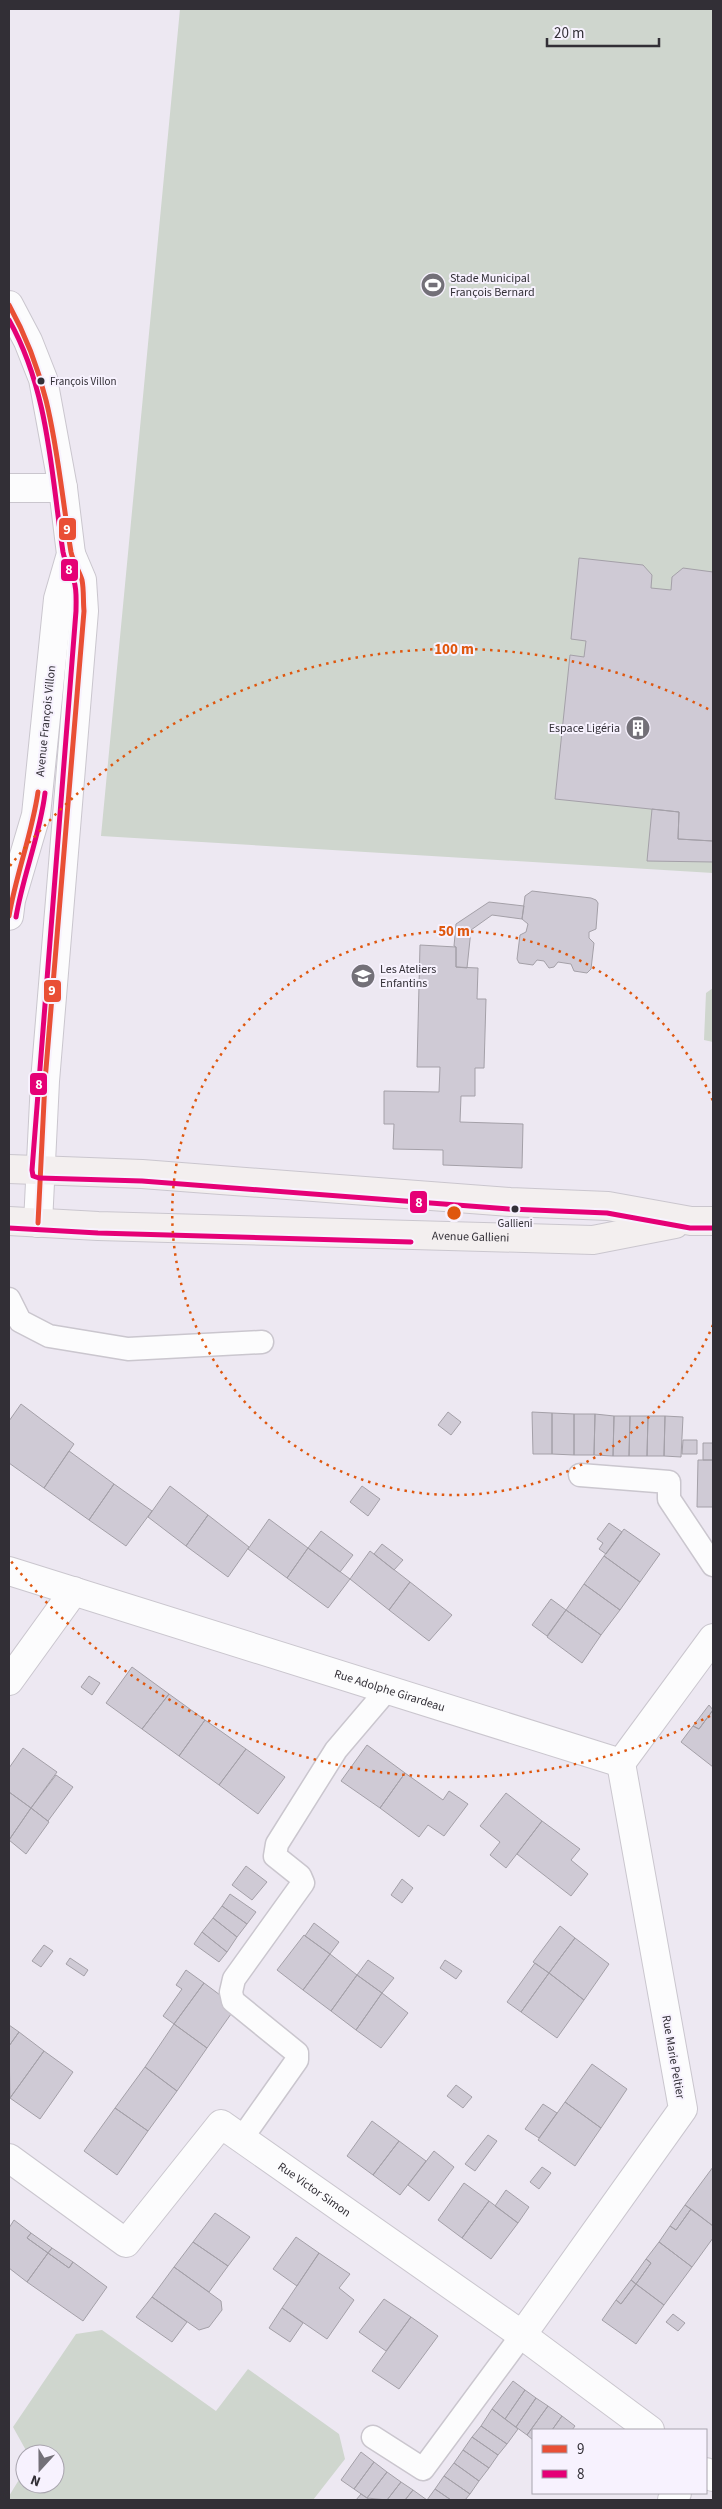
<svg xmlns="http://www.w3.org/2000/svg" width="722" height="2509" viewBox="0 0 722 2509" font-family="'Source Sans 3',sans-serif">
<rect width="100%" height="100%" fill="#ede8f2"/>
<path fill="#cfd6ce" d="M180,9H713V873L101,836Z
M713,988V1042L704,1040L706,993Z
M102,2330L216,2411L248,2369L339,2434L345,2459L313,2500H9V2496L25,2470V2484H55V2454H28L13,2427L76,2334Z"/>
<path fill="#cfcad5" stroke="#a4a0a8" d="M579,558L643,565L652,575L651,588L671,590L672,577L683,568L713,572V841L678,839L679,812L555,799L570,655L584,657L586,641L571,639Z
M652,809L679,812L678,839L713,841V862L647,861Z
M532,891L591,898L596,900L598,903L596,929L589,932V938L594,943L591,969L587,973L574,971L571,964L558,962L554,967L549,968L544,961L537,960L533,965L519,963L517,959L520,935L526,932L528,924L522,919L525,896Z
M489,902L524,906L522,919L492,915L471,930L467,968L456,967V947L454,946L456,924Z
M420,945L456,947V967L478,968L477,999H486L484,1068H475V1096H461L460,1122L523,1124L522,1168L443,1165V1150L393,1149L394,1124H384V1091L439,1092L440,1067H417Z
M21,1404L74,1444L44,1488L9,1463V1421Z
M448,1412L461,1422L451,1435L438,1425Z
M532,1412L552,1413V1454H533Z
M552,1413L574,1414V1455L552,1454Z
M574,1414H595L594,1455H574Z
M595,1414L614,1416L613,1456L594,1455Z
M614,1416H630L629,1456H613Z
M630,1416H648L647,1456H629Z
M648,1416H665L664,1456H647Z
M665,1416L683,1417L681,1457L664,1456Z
M683,1440H697V1454H682Z
M703,1443H713V1460H703Z
M69,1451L114,1484L89,1520L44,1488Z
M698,1460H713V1507H697Z
M114,1484L152,1511L126,1546L89,1520Z
M170,1486L208,1515L186,1546L148,1517Z
M362,1486L380,1499L368,1516L350,1502Z
M208,1515L249,1547L228,1577L186,1546Z
M269,1519L308,1548L287,1578L248,1549Z
M609,1523L622,1532L606,1554L599,1549L603,1543L597,1539Z
M624,1529L660,1554L640,1582L604,1556Z
M321,1531L353,1555L340,1572L308,1548Z
M382,1544L403,1560L394,1570L374,1554Z
M308,1548L350,1579L328,1608L287,1578Z
M370,1551L410,1582L389,1610L350,1579Z
M604,1556L640,1582L620,1610L584,1584Z
M410,1582L452,1615L429,1641L389,1610Z
M584,1584L620,1610L601,1635L566,1610Z
M551,1599L566,1610L547,1636L532,1625Z
M566,1610L601,1635L582,1663L547,1637Z
M132,1667L169,1694L142,1729L106,1703Z
M89,1676L100,1683L92,1695L81,1687Z
M169,1694L205,1720L179,1756L142,1729Z
M709,1705L713,1710L699,1729L693,1726Z
M713,1710V1767L681,1742L693,1726L699,1729Z
M205,1720L246,1749L219,1785L179,1756Z
M367,1745L405,1773L380,1808L341,1781Z
M23,1748L57,1772L31,1808L9,1792V1768Z
M246,1749L285,1777L258,1814L219,1785Z
M405,1773L443,1800L449,1791L468,1804L444,1836L428,1825L419,1837L380,1808Z
M56,1775L73,1787L48,1821L31,1808Z
M9,1792L31,1808L9,1840Z
M506,1793L542,1821L506,1868L490,1855L500,1842L480,1826Z
M31,1808L49,1822L26,1854L9,1840Z
M542,1821L580,1849L571,1860L588,1874L571,1896L517,1854Z
M246,1866L267,1882L252,1900L232,1885Z
M402,1879L413,1888L402,1903L391,1895Z
M230,1894L256,1912L247,1924L222,1906Z
M222,1906L247,1924L237,1937L213,1918Z
M213,1918L237,1937L227,1952L202,1932Z
M314,1923L339,1942L330,1954L305,1936Z
M560,1926L575,1938L549,1973L533,1962Z
M202,1932L227,1952L219,1962L194,1944Z
M304,1935L330,1954L303,1990L277,1970Z
M575,1938L609,1964L584,2000L549,1973Z
M44,1945L53,1951L41,1967L32,1961Z
M330,1954L357,1975L331,2011L303,1990Z
M70,1958L88,1970L84,1976L66,1964Z
M368,1960L394,1978L382,1993L357,1975Z
M445,1960L462,1971L456,1979L440,1968Z
M535,1963L549,1973L521,2012L507,2002Z
M186,1970L204,1983L174,2024L163,2016L182,1989L176,1985Z
M549,1973L584,2000L557,2038L521,2012Z
M357,1975L382,1993L356,2030L331,2011Z
M204,1983L236,2007L207,2048L174,2024Z
M382,1993L408,2013L381,2048L356,2030Z
M174,2024L207,2048L177,2091L145,2067Z
M9,2025L19,2032L9,2046Z
M19,2032L44,2051L10,2098L9,2046Z
M44,2051L73,2072L40,2119L10,2098Z
M592,2064L627,2089L601,2128L565,2102Z
M145,2067L177,2091L148,2131L115,2108Z
M456,2085L472,2097L463,2108L447,2096Z
M565,2102L601,2128L575,2166L538,2140Z
M543,2104L557,2113L539,2138L525,2129Z
M115,2108L148,2131L117,2175L84,2151Z
M372,2121L399,2141L373,2175L347,2156Z
M488,2135L497,2141L475,2171L465,2164Z
M399,2141L426,2161L400,2195L373,2175Z
M434,2151L454,2167L429,2201L408,2185Z
M542,2167L551,2173L539,2189L530,2182Z
M713,2167V2226L685,2205Z
M464,2183L489,2201L462,2238L438,2220Z
M506,2190L529,2207L518,2223L495,2206Z
M489,2201L518,2223L491,2259L462,2238Z
M685,2205L691,2209L676,2230L670,2226Z
M691,2209L713,2226V2238L692,2267L659,2242L670,2226L676,2230Z
M215,2213L250,2237L228,2266L193,2242Z
M14,2220L31,2233L27,2238L48,2253L27,2282L9,2268V2228Z
M31,2233L52,2248L48,2253L27,2238Z
M296,2237L319,2253L297,2286L273,2269Z
M193,2242L228,2266L209,2292L174,2267Z
M659,2242L692,2267L664,2305L636,2284L651,2263L646,2259Z
M52,2248L73,2262L69,2268L48,2253Z
M48,2253L69,2268L73,2262L107,2287L83,2321L27,2282Z
M319,2253L350,2274L339,2288L354,2300L327,2339L282,2308Z
M646,2259L651,2263L636,2284L631,2280Z
M174,2267L221,2301L222,2310L209,2327L199,2330L152,2297Z
M631,2280L636,2284L621,2304L616,2300Z
M636,2284L664,2305L636,2344L602,2320L616,2300L621,2304Z
M152,2297L187,2322L172,2342L136,2317Z
M384,2299L411,2317L386,2351L359,2332Z
M282,2308L303,2323L290,2342L269,2328Z
M673,2314L685,2323L678,2331L666,2322Z
M411,2317L438,2336L399,2389L372,2371Z
M513,2381L525,2390L505,2419L492,2409Z
M525,2390L536,2398L516,2427L505,2419Z
M536,2398L548,2406L527,2435L516,2427Z
M548,2406L562,2416L552,2430H533V2440L527,2435Z
M492,2409L518,2429L507,2444L481,2426Z
M562,2416L575,2426L572,2430H552Z
M481,2426L507,2444L498,2455L472,2437Z
M472,2437L498,2455L489,2468L463,2450Z
M463,2450L489,2468L479,2481L454,2463Z
M361,2452L374,2462L354,2489L341,2480Z
M374,2462L387,2472L367,2498L354,2489Z
M454,2463L479,2481L470,2494L444,2476Z
M387,2472L401,2482L387,2500L367,2498Z
M444,2476L470,2494L465,2500H451L435,2489Z
M401,2482L413,2490L405,2500H387Z
M435,2489L451,2500H427Z
M413,2490L427,2500H405Z
M361,2494L370,2500H356Z"/>
<g fill="none" stroke-linecap="round" stroke-linejoin="round">
<defs>
<path id="lane" d="M9,1299L20,1321L49,1336L128,1349L262,1342
M580,1475L669,1482V1499L713,1565
M242,2138L297,2060V2053L233,2001L231,1992L234,1979L303,1883L300,1876L275,1856L277,1844L336,1750L387,1690
M373,2437L423,2469L522,2335"/>
<g id="street">
<path d="M9,305L28,341L43,379L63,488L71,554L58,599L36,815L11,900L9,916"/>
<path d="M9,488H63"/>
<path d="M38,1223L45,1081L84,611L82,580L71,554"/>
<path id="s1" d="M9,1571L621,1763L713,1638"/>
<path d="M9,1681L74,1591"/>
<path id="s2" d="M9,2158L126,2243L221,2124L522,2335L650,2430"/>
<path d="M522,2335L683,2109L621,1763"/>
<path d="M706,2472L713,2477"/>
<path d="M672,2500L677,2493"/>
</g>
<g id="secondary">
<path d="M9,1169L142,1174L510,1202L608,1206L691,1221H713"/>
<path id="s3" d="M9,1221L98,1226L593,1240L675,1224"/>
</g>
</defs>
<use href="#lane" stroke="#cac6ce" stroke-width="25"/>
<use href="#street" stroke="#cac6ce" stroke-width="30"/>
<use href="#secondary" stroke="#cac6ce" stroke-width="30"/>
<use href="#lane" stroke="#fcfcfd" stroke-width="22"/>
<use href="#street" stroke="#fcfcfd" stroke-width="28"/>
<use href="#secondary" stroke="#f3efef" stroke-width="28"/>
<defs>
<path id="bus-1" d="M9,305C55,388 56,461 71,552C73,562 79,570 82,580C84,590 83,601 84,611L45,1081L38,1223
M9,916C16,874 32,834 38,792"/>
<path id="bus-2" d="M9,320C49,391 51,473 63,552C65,563 71,571 74,581C77,590 76,601 76,611L32,1170L33,1176L39,1178L142,1181L509,1209L607,1213L690,1228H713
M16,917C23,875 40,835 45,793
M9,1228L98,1233L411,1242"/>
</defs>
<use href="#bus-1" stroke="#f7f2fe" stroke-width="9"/>
<use href="#bus-2" stroke="#f7f2fe" stroke-width="9"/>
<use href="#bus-1" stroke="#e94f35" stroke-width="5"/>
<use href="#bus-2" stroke="#e50076" stroke-width="5"/>
</g>
<g fill="none" stroke="#df570e" stroke-width="2.5" stroke-dasharray="2.5 5">
<path d="M713 1325A282 282 0 1 1 713 1101"/>
<path d="M710 1716A564 564 0 0 1 10 1560M10 866A564 564 0 0 1 710 710"/>
</g>
<defs>
<symbol id="stadium-disc" viewBox="-11 -11 22 22"><circle r="9.5" fill="#737078" stroke="#f7f2fe"/><path d="M0-5a6.5 5 0 1 0 0 10a6.5 5 0 1 0 0-10ZM-3.5-1.8h7v3.6h-7Z" fill="#fff"/></symbol>
<symbol id="building-disc" viewBox="-11 -11 22 22"><circle r="9.5" fill="#737078" stroke="#f7f2fe"/><path d="M-4-6H4V6H1V3H-1V6H-4ZM-2.5-4.3h1.7v1.8h-1.7ZM.8-4.3h1.7v1.8H.8ZM-2.5-1h1.7V.8h-1.7ZM.8-1h1.7V.8H.8Z" fill="#fff"/></symbol>
<symbol id="school-disc" viewBox="-11 -11 22 22"><circle r="9.5" fill="#737078" stroke="#f7f2fe"/><path d="M0-5L7-2L0 1L-7-2ZM-4 1L0 2.5L4 1V4Q0 6-4 4Z" fill="#fff"/></symbol>
</defs>
<g fill-rule="evenodd">
<use href="#stadium-disc" x="419" y="271" width="28" height="28"/>
<use href="#building-disc" x="624" y="714" width="28" height="28"/>
<use href="#school-disc" x="349" y="962" width="28" height="28"/>
</g>
<g fill="#322f36" stroke="#f7f2fe" stroke-width="2">
<circle cx="41" cy="381" r="4.5"/>
<circle cx="515" cy="1209" r="4.5"/>
</g>
<g text-anchor="middle" dominant-baseline="central" stroke-width="4" stroke-linejoin="round" paint-order="stroke">
<g font-size="11" fill="#322f36" stroke="#f7f2fe" text-anchor="start">
<text x="50" y="381">François Villon</text>
<text x="515" y="1223" text-anchor="middle">Gallieni</text>
</g>
<g font-size="12" fill="#322f36" stroke="#f7f2fe" text-anchor="start">
<text x="450" y="278">Stade Municipal<tspan x="450" dy="14">François Bernard</tspan></text>
<text x="620" y="728" text-anchor="end">Espace Ligéria</text>
<text x="380" y="969">Les Ateliers<tspan x="380" dy="14">Enfantins</tspan></text>
</g>
<g font-size="12" fill="#322f36" stroke="#f7f2fe">
<text transform="translate(46 721) rotate(-84)">Avenue François Villon</text>
<text stroke="none"><textPath href="#s3" startOffset="462">Avenue Gallieni</textPath></text>
<text stroke="none"><textPath href="#s1" startOffset="399">Rue Adolphe Girardeau</textPath></text>
<text transform="translate(673 2057) rotate(80)">Rue Marie Peltier</text>
<text stroke="none"><textPath href="#s2" startOffset="411">Rue Victor Simon</textPath></text>
</g>
</g>
<circle cx="454" cy="1213" r="8" fill="#df570e" stroke="#f7f2fe" stroke-width="2.5"/>
<g font-size="15" text-anchor="middle" font-weight="bold" fill="#df570e" stroke="#f7f2fe" stroke-width="4" stroke-linejoin="round" paint-order="stroke">
<text x="454" y="654">100 m</text>
<text x="454" y="936">50 m</text>
</g>
<g stroke="#f7f2fe" stroke-width="2">
<rect x="58" y="517" width="19" height="24" rx="5" fill="#e94f35"/>
<rect x="60" y="558" width="19" height="24" rx="5" fill="#e50076"/>
<rect x="43" y="979" width="19" height="24" rx="5" fill="#e94f35"/>
<rect x="29" y="1072" width="19" height="24" rx="5" fill="#e50076"/>
<rect x="409" y="1190" width="19" height="24" rx="5" fill="#e50076"/>
</g>
<g font-size="14" text-anchor="middle" font-weight="bold" fill="#fff">
<text x="67" y="534">9</text>
<text x="69" y="574">8</text>
<text x="52" y="995">9</text>
<text x="39" y="1089">8</text>
<text x="419" y="1207">8</text>
</g>
<rect width="722" height="2509" fill="none" stroke="#322f36" stroke-width="20"/>
<rect x="532" y="2429" width="175" height="65" fill="#f7f2fe" stroke="#a8a4ae"/>
<rect x="542" y="2445" width="25" height="8" fill="#e94f35" stroke="#a8a4ae"/>
<text x="577" y="2454" font-size="15" fill="#322f36">9</text>
<rect x="542" y="2470" width="25" height="8" fill="#e50076" stroke="#a8a4ae"/>
<text x="577" y="2479" font-size="15" fill="#322f36">8</text>
<g transform="translate(40 2469) rotate(201)"><circle r="24" fill="#f7f2fe" stroke="#a8a4ae"/>
<path d="M0-4L9 19L0 12L-9 19Z" fill="#737078"/>
<text y="-8" font-size="14" font-weight="bold" text-anchor="middle" fill="#322f36">N</text>
</g>
<path d="M547 38v8h112v-8" fill="none" stroke="#322f36" stroke-width="2.5"/>
<text x="554" y="38" font-size="15" fill="#322f36" stroke="#f7f2fe" stroke-width="4" paint-order="stroke">20 m</text>
</svg>
